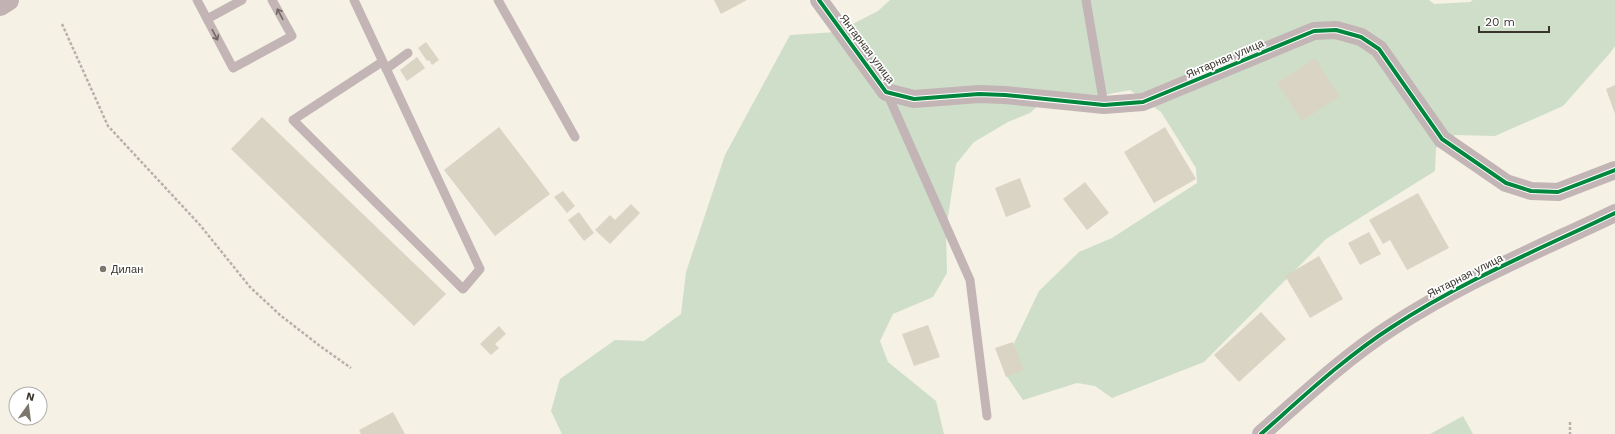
<svg xmlns="http://www.w3.org/2000/svg" width="1615" height="434" viewBox="0 0 1615 434" font-family="'Work Sans',sans-serif">
<rect width="100%" height="100%" fill="#f6f1e5"/>
<path fill="#cedec9" d="M890,0H1429L1434,4L1470,2L1473,0H1615V46L1610,53L1563,106L1495,136L1455,135L1436,148L1435,171L1326,239L1204,362L1112,398L1095,386L1077,383L1023,400L1006,375L1015,341L1039,291L1079,252L1112,238L1197,183L1196,168L1161,112L1130,90L1094,97L1053,92L1030,113L1008,122L974,142L956,164L946,230L947,273L933,297L893,314L880,341L888,362L936,401L944,434H562L551,411L560,379L615,340L644,341L681,314L686,272L725,155L790,35L837,32L878,11Z
M1463,416L1473,434H1430Z"/>
<path fill="#dad4c5" d="M714,0H747L721,14Z
M426,42L439,60L432,65L429,60L427,61L418,48Z
M417,57L425,68L407,81L400,70Z
M1315,58L1340,96L1302,121L1277,83Z
M1615,85V114L1606,89Z
M262,117L446,294L414,326L231,149Z
M499,127L550,194L495,236L444,170Z
M1165,127L1196,179L1154,203L1124,152Z
M1020,178L1031,207L1006,217L995,188Z
M1085,182L1109,213L1087,230L1063,199Z
M563,191L575,206L567,213L554,197Z
M1418,193L1449,248L1407,270L1390,240L1383,244L1369,220Z
M631,204L640,213L610,244L595,230L610,215L615,220Z
M579,212L594,233L584,241L568,220Z
M1369,232L1381,254L1360,265L1348,243Z
M1319,256L1343,299L1310,318L1285,276Z
M1261,312L1286,339L1239,382L1214,355Z
M928,325L940,357L914,366L902,334Z
M499,326L506,334L495,344L499,348L491,355L480,344Z
M1013,342L1024,370L1006,377L995,348Z
M393,412L405,434H361L359,430Z"/>
<g fill="none" stroke-linecap="round" stroke-linejoin="round">
<path stroke="#baafae" stroke-width="2.5" stroke-dasharray="3 2" stroke-linecap="butt" d="M62,24L108,126L200,225L250,287L280,315L320,346L351,368
M1570,422V434"/>
<path stroke="#c3b5b6" stroke-width="9" d="M197,0L233,68L292,36L272,0
M354,0L480,269L463,289L293,120L382,62
M498,0L575,137
M1086,0L1104,105
M207,19L242,0
M386,69L408,53
M887,93L970,280L987,416"/>
<path stroke="#c3b5b6" stroke-width="18" d="M819,0L886,92L914,99L979,94L1005,95L1104,105L1143,102L1314,31L1336,30L1361,37L1379,49L1442,139L1506,183L1531,191L1558,192L1615,170
M1261,434C1303,397 1344,358 1392,327C1462,281 1540,249 1615,213"/>
<path stroke="#c2b2b3" stroke-width="22" d="M0,5L8,0"/>
<defs>
<path id="cycleway" d="M819,0L886,92L914,99L979,94L1005,95L1104,105L1143,102L1314,31L1336,30L1361,37L1379,49L1442,139L1506,183L1531,191L1558,192L1615,170
M1261,434C1303,397 1344,358 1392,327C1462,281 1540,249 1615,213"/>
</defs>
<use href="#cycleway" stroke="#fff" stroke-width="6"/>
<use href="#cycleway" stroke="#00873e" stroke-width="4"/>
</g>
<defs><path id="oneway-shaft" d="M-6 0H5M1.5-3L5.5 0L1.5 3" fill="none" stroke-width="1.6" stroke-linecap="round" stroke-linejoin="round"/></defs>
<g stroke="#706864">
<use href="#oneway-shaft" transform="translate(280 14) rotate(-118)"/>
<use href="#oneway-shaft" transform="translate(215 35) rotate(62)"/>
</g>
<circle fill="#7b776d" stroke="#fff" stroke-width="1.5" cx="103" cy="269" r="4"/>
<g text-anchor="middle" dominant-baseline="central" stroke-width="3.5" stroke-linejoin="round" paint-order="stroke">
<g font-size="11" fill="#39352d" stroke="#fff">
<text transform="translate(867 49) rotate(53)">Янтарная улица</text>
<text transform="translate(1225 59) rotate(-23)">Янтарная улица</text>
<text transform="translate(1465 276) rotate(-27)">Янтарная улица</text>
</g>
<g font-size="11" fill="#39352d" stroke="#fff" text-anchor="start">
<text x="111" y="269">Дилан</text>
</g>
</g>
<g transform="translate(28 406) rotate(14)"><circle r="19" fill="#ffffff" stroke="#b0aeab"/>
<path d="M0-3L7 15L0 10L-7 15Z" fill="#7b776d"/>
<text y="-6" font-size="11" font-weight="bold" text-anchor="middle" fill="#39352d">N</text>
</g>
<path d="M1479 26v6h70v-6" fill="none" stroke="#39352d" stroke-width="2"/>
<text x="1485" y="26" font-size="12" fill="#39352d" stroke="#ffffff" stroke-width="3" paint-order="stroke">20 m</text>
</svg>
